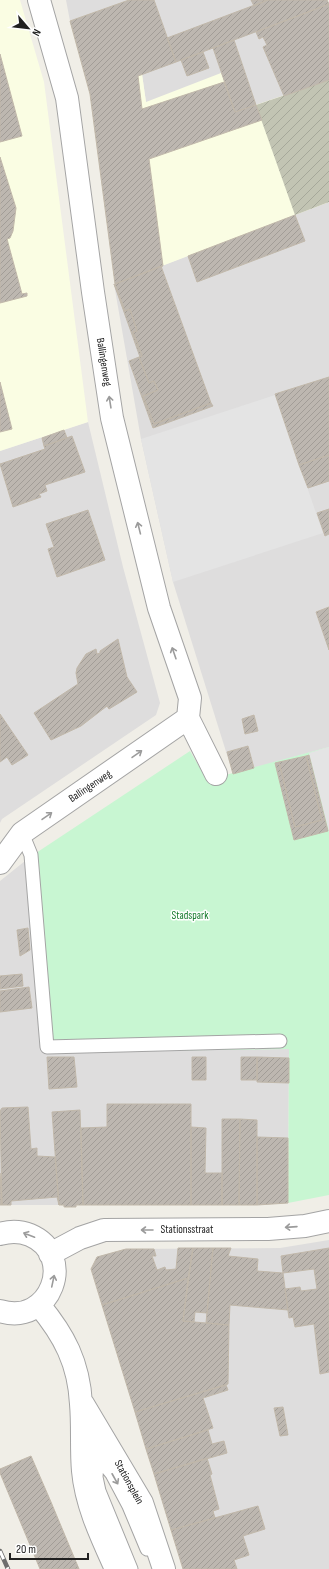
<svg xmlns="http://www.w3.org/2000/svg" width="329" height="1569" viewBox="0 0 329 1569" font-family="'Sofia Sans Condensed',sans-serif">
<defs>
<pattern id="construction-furrows" width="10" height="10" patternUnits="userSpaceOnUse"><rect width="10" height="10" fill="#c2c4b3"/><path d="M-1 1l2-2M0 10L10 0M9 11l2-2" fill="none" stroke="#a6a89a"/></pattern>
<pattern id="building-hatch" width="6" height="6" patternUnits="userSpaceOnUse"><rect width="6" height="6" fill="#bdb7b0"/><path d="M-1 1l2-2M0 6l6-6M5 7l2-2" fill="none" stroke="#a29d97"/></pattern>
</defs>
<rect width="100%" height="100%" fill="#f0eee7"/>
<path fill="#dedddd" d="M66,0H129L70,21Z
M154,0H327L329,5V80L235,112L146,102L142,74Z
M329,202V747L233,774L173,582L141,439L114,284Z
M88,422L123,567L160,703L156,715L2,819L0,823V451Z
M30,857L46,1052L289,1049L288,1203L257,1205H76V1207H64V1205H0V881Z
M329,1240V1569H183L102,1305L97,1257L126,1249L280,1248Z"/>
<path fill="#fafde3" d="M0,0H20L44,82L88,422L0,451Z
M129,0H154L142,74L146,102L221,73L235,112L329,80V202L115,284L90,94L70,21Z"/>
<path fill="url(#construction-furrows)" d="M329,80V202L295,215L256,105Z"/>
<path fill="#c8f6d2" d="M329,747V1195L288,1203L289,1049L46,1052L30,857L190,751L207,780Z"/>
<path fill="#e4e4e4" d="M275,395L323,533L173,582L141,439Z
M329,747V832L309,753Z"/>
<path fill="url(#building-hatch)" stroke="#c1b8aa" d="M129,0H154L176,62L138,76L142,109L224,82L235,112L256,105L262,120L149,159L163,266L115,284L90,94L70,21Z
M251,0H268L254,6Z
M268,0H327L329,4L176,62L167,38Z
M329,4V80L284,96L263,47L267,45L263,37L259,39L256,32Z
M234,40L256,105L235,112L213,48Z
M203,52L209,68L187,76L181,60Z
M0,54L22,136L0,142Z
M0,157L16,208L13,231L10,238L7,239L22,294L27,293V296L0,303Z
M295,215L305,241L197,282L188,256Z
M161,266L211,403L154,424L143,396L158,390L154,381L149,383L139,357L142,356L133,332L137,331L130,309L125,311L115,284Z
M114,284L125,311L130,309L137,331L133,332L142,356L140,357Z
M139,357L149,383L154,381L158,390L143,396L154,424L211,403L213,406L153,428L129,361Z
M329,377V455L299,465L275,394Z
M0,382L12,429L0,432Z
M64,430L67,438L44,446L42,438Z
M72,436L85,472L45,485L47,491L39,494L41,497L13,507L0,464L45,449L44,446Z
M329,455V481L308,488L299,465Z
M329,509V534L325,536L317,513Z
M88,510L105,560L57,577L48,549L54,547L46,524Z
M329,607V650L316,612Z
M118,639L127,677L137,692L109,709L107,706L81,726L51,740L34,713L78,684L76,673L77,668L86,654L96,649L97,654L100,653V651Z
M0,714L28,755L12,765L7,757L0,762Z
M254,715L258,731L245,734L242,719Z
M248,746L254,768L233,774L227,752Z
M309,755L328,831L294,840L275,763L279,762L295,827L322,820L306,756Z
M306,756L322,820L295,827L279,762Z
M28,928L30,950L20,956L17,930Z
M22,974L23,986L0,989V976Z
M29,987L32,1008L0,1012V991Z
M47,1057H74L77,1087L49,1089Z
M192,1057H206V1080H192Z
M241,1057H257V1080H241Z
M257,1057L289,1058V1083L257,1082Z
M107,1104H191V1205H83L81,1128L107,1127Z
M28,1107L31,1149L37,1148V1156L55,1157L59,1205L57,1197L11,1201V1205H2L0,1111L2,1108Z
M80,1110L83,1205H76V1207H64V1205H59L52,1112Z
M222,1119H240L239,1205H222Z
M240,1119L257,1120V1205H239Z
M191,1127L206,1128L205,1173H222V1205H191Z
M257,1137L288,1138V1203L257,1205Z
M0,1173L2,1205H0Z
M178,1248H193L188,1278L102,1305L91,1269L97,1257L126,1249H154L156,1256H152L157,1270L165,1267L166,1270L176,1269Z
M193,1248H213L207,1313L195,1312L194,1322L183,1321Z
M213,1248H231L228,1256L258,1259L257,1271L283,1273L288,1310L230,1305L229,1325L206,1323Z
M329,1248V1372L320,1374L314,1324L295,1327L293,1317L289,1318L285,1289L300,1287L301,1291L317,1289L314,1269L283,1273L281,1256Z
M188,1278L183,1321L229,1325L228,1384L135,1412L102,1305Z
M226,1385L228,1390L203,1398L213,1428L146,1449L135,1412Z
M283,1407L288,1435L280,1436L274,1408Z
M208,1430L212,1444L224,1441L227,1453L154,1474L146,1449Z
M31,1456L51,1502L79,1569H40L0,1473V1469Z
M207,1458L212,1474L210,1475L219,1509L213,1511L215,1518L171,1530L154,1474Z
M258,1506L265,1529L243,1536L249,1555L234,1560L237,1569H183L171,1530Z"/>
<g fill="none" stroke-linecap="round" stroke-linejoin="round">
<defs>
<path id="service" d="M22,833L31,855L47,1047L280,1041
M82,1437L112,1474L129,1506L147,1549
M98,1451L96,1477L99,1491L131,1569"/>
<path id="minor" d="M188,718L216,774
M0,863L22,833L188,718L190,698L159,608L112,418L93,292L67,98L39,0
M0,1234C10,1231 20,1231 30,1235C77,1255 51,1327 0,1311
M50,1254L80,1238L104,1230L268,1229L305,1226L329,1221
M39,1305C64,1335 79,1363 81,1404C83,1426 81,1449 83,1471C86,1505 102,1538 116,1569
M83,1404L142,1503L164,1569"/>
</defs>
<use href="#service" stroke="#a4a4a4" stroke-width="15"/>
<use href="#minor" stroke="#a4a4a4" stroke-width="24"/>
<use href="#service" stroke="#fff" stroke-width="13"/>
<use href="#minor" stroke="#fff" stroke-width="22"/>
<defs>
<path id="rail" d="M0,1551L8,1569"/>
</defs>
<use href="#rail" stroke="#6e6e6e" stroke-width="4.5"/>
<use href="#rail" stroke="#fff" stroke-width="3" stroke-dasharray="9" stroke-linecap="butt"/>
</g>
<defs><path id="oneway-shaft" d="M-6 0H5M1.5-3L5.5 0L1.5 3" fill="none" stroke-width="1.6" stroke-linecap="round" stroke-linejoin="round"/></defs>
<g stroke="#9b9b9b">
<use href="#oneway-shaft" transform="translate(110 402) rotate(-99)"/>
<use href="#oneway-shaft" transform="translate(139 528) rotate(-104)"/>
<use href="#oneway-shaft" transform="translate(174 653) rotate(-109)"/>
<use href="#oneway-shaft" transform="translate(137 754) rotate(-35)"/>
<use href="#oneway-shaft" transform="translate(47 816) rotate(-35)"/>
<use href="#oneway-shaft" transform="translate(291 1227) rotate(176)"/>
<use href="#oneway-shaft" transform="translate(147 1230) rotate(180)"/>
<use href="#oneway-shaft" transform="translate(29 1235) rotate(-159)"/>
<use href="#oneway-shaft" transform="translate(53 1281) rotate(-78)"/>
<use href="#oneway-shaft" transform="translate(115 1479) rotate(61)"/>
</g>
<g text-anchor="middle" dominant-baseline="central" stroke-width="3" stroke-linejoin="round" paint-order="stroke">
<g font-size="11" fill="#202020" stroke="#fff">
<text transform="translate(104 362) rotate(81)">Ballingenweg</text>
<text transform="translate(90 786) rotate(-34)">Ballingenweg</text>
<text x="187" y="1229">Stationsstraat</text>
<text transform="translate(129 1482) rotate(61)">Stationsplein</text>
</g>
<g font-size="11" fill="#137a2a" stroke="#fff">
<text x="190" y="915">Stadspark</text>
</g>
</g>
<g transform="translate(28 28) rotate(118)" stroke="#ffffff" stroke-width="3" paint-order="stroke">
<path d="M0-3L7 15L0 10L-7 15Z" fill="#202020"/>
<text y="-6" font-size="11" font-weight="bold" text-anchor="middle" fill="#202020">N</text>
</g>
<path d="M10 1553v6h78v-6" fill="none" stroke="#202020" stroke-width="2"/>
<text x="16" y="1553" font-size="12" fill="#202020" stroke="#ffffff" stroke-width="3" paint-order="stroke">20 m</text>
</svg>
